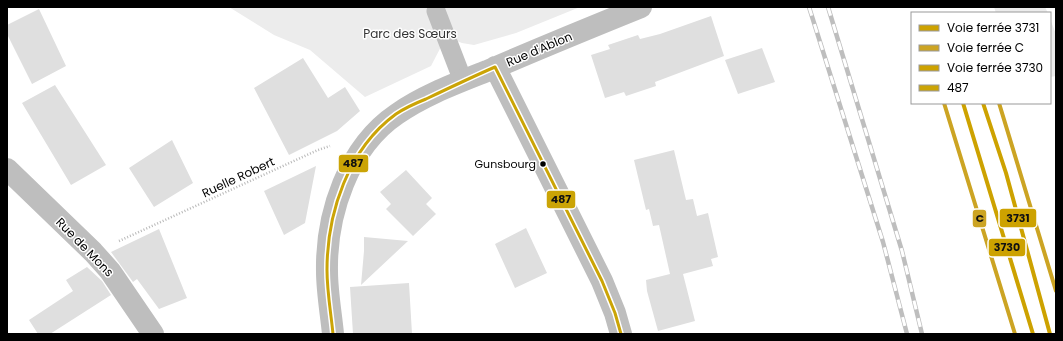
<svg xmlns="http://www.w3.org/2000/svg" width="1063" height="341" viewBox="0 0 1063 341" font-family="Poppins,sans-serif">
<rect width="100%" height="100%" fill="#fff"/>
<path fill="#ececec" d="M229,7H580L516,33L474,45L462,43L446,37L431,66L365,97L310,50L274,35Z
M994,7H1045L1048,13H996Z
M1050,19L1056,34V76L1050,77Z"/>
<path fill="#dfdfdf" d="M39,9L66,66L32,84L7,34V25Z
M711,16L724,56L655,82L656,86L626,96L624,92L605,98L591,55L610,49L608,45L638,35L640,39L660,34Z
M762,48L775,82L738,94L725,60Z
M303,58L328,98L345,87L360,111L337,131L289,155L254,88Z
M55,85L106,165L71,185L22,103Z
M172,140L193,183L154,207L129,168Z
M674,150L686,200L693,199L697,216L708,213L718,257L711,259L713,266L683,274L695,321L658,331L647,291L646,280L670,274L659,225L653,226L649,209L646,210L634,160Z
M316,166L305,223L284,235L264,191Z
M406,170L432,198L426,204L436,214L413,236L386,209L391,204L380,192Z
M526,228L547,273L515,288L495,244Z
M159,229L187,298L159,309L137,279L133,282L111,252Z
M364,237L408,241L361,285L364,251Z
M87,267L102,281L111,295L50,334H38L29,320L73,291L66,280Z
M409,283L412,334H353L350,287Z"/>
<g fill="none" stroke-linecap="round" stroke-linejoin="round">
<path stroke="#b9b9b9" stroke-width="2.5" stroke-dasharray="1 2" stroke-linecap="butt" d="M119,241L318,150L330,146"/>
<path stroke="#bebebe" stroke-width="19" d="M436,11L463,81"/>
<path stroke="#bebebe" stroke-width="22" d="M495,67L602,281L615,313L621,334
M7,169L93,252L110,271L153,334
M333,334C331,313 327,292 327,271C326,214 348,147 397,114C424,95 457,83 487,71C538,49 589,28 641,7"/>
<defs>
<path id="rail" d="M809,7L883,242L907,334
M828,7L902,251L922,334"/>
</defs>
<use href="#rail" stroke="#bebebe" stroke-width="4.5"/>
<use href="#rail" stroke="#fff" stroke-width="3" stroke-dasharray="9" stroke-linecap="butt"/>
<defs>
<path id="bus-1" d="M495,67L602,281L615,313L621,334
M333,334C331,313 327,292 327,270C327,213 348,149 396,114C405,108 416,103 426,99C449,88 472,77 495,67"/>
</defs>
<use href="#bus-1" stroke="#fff" stroke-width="6"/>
<use href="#bus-1" stroke="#cba406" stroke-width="3"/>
<defs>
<path id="rail-1" d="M983,103L1006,173L1050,334"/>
<path id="rail-2" d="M944,103L1015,334
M999,103L1056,291"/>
<path id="rail-3" d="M963,103L1033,334"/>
</defs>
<use href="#rail-1" stroke="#fff" stroke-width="7"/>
<use href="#rail-2" stroke="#fff" stroke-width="7"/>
<use href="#rail-3" stroke="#fff" stroke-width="7"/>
<use href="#rail-1" stroke="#cda200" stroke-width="4"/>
<use href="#rail-2" stroke="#cca423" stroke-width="4"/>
<use href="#rail-3" stroke="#cda200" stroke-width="4"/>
</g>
<circle fill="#000" stroke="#fff" stroke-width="1.5" cx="543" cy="164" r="3.5"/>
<g text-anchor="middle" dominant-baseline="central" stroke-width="3" stroke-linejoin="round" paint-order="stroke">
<g font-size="11" fill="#000" stroke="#fff" text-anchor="end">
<text x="536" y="164">Gunsbourg</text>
</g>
<g font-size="12" fill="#333" stroke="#fff">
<text x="410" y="33">Parc des Sœurs</text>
</g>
<g font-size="12" fill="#000" stroke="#fff">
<text transform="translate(539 49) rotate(-23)">Rue d'Ablon</text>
<text transform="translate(238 177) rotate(-25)">Ruelle Robert</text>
<text transform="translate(85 247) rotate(46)">Rue de Mons</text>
</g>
</g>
<g stroke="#fff" stroke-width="1.5">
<rect x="338" y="154" width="31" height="19" rx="4" fill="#cba406"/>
<rect x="546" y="190" width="30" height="19" rx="4" fill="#cba406"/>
<rect x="999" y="208" width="38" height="20" rx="4" fill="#cda200"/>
<rect x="972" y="209" width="15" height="19" rx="4" fill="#cca423"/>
<rect x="988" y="238" width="38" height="19" rx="4" fill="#cda200"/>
</g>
<g font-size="11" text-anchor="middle" font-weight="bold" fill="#111">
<text x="353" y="167">487</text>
<text x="561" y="203">487</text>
<text x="1018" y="222">3731</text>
<text x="980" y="222">C</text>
<text x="1007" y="251">3730</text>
</g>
<rect width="1063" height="341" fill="none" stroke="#000000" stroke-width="16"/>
<rect x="911" y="12" width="140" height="92" fill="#ffffff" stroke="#999999"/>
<rect x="919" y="25" width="20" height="6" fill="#cda200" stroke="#999999"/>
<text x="947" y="32" font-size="12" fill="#000000">Voie ferrée 3731</text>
<rect x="919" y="45" width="20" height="6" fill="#cca423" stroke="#999999"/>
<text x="947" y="52" font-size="12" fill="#000000">Voie ferrée C</text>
<rect x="919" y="65" width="20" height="6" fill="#cda200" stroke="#999999"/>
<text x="947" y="72" font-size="12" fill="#000000">Voie ferrée 3730</text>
<rect x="919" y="85" width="20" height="6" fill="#cba406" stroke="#999999"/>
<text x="947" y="92" font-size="12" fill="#000000">487</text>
</svg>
